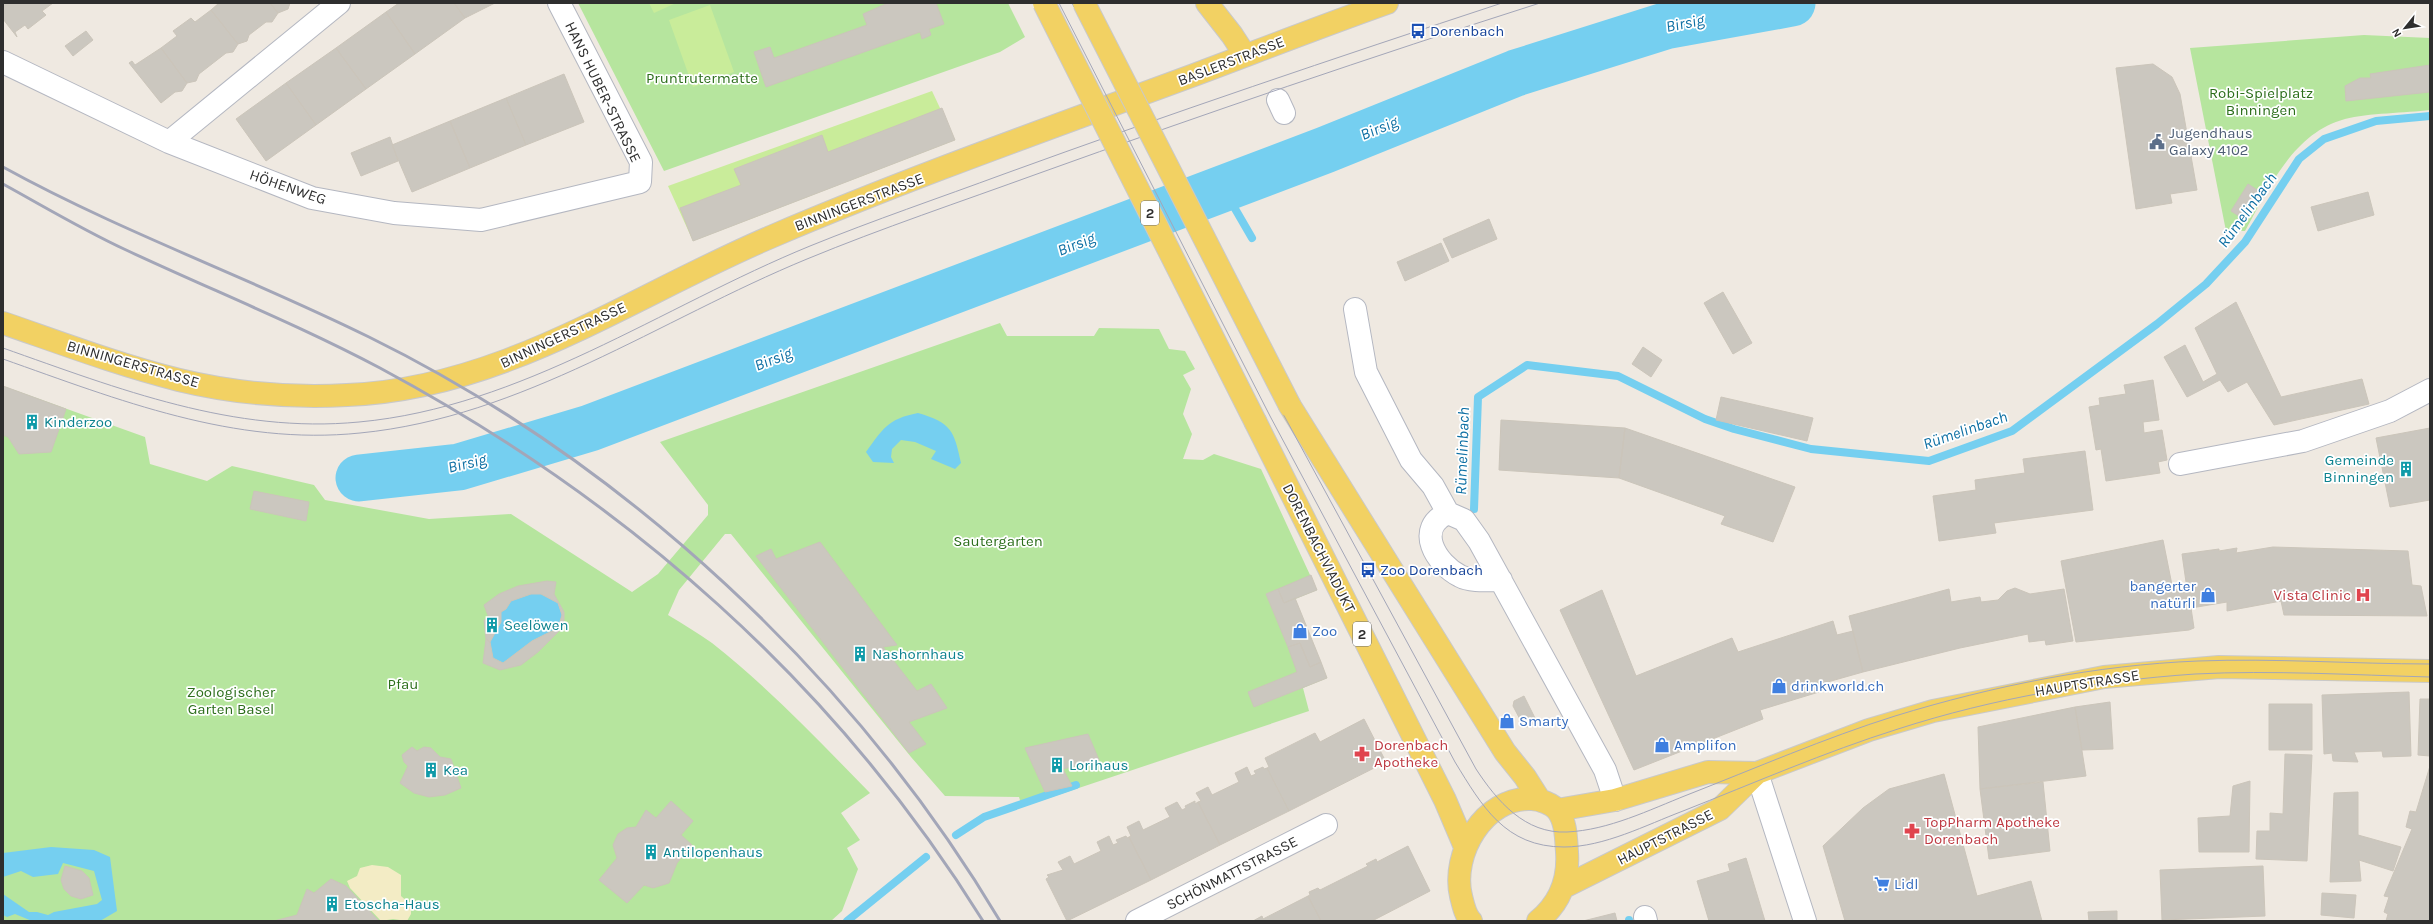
<svg xmlns="http://www.w3.org/2000/svg" width="2433" height="924" viewBox="0 0 2433 924" font-family="Karla,sans-serif">
<rect width="100%" height="100%" fill="#efe9e1"/>
<path fill="#b6e59e" d="M578,3H1008L1025,37L1000,52L664,171Z
M2364,35L2430,38V110C2406,113 2368,113 2345,119C2293,133 2269,188 2245,231H2226L2190,48Z
M1000,323L1007,336H1094L1099,328L1159,329L1169,349L1185,351L1195,369L1183,375L1191,389L1183,414L1192,434L1183,459L1203,460L1214,454L1261,469L1317,590L1295,599L1327,678L1303,688L1309,711L1022,807L1019,797L945,796L911,757L731,534H725L679,590L668,615C683,624 698,633 712,643C769,688 819,741 870,793L841,813L860,840L847,848L858,869L842,911L831,921H3V386L145,437L150,464L207,481L232,466L314,485L325,500L429,519L511,514L632,592L658,574L708,515V505L660,442Z"/>
<path fill="#f3ecc5" d="M372,865L388,867L401,875V896L411,905V914L407,921L393,919L381,921L350,888L347,881L357,876L360,868Z"/>
<path fill="#c9ec9a" d="M649,3H676L654,13Z
M710,5L734,72L693,87L669,20Z
M932,91L955,140L693,241L668,186Z"/>
<path fill="#75cff0" d="M918,413C952,423 954,431 961,463L955,469L931,459L936,451L915,442L901,440L892,449L891,457L894,463L873,462L866,452C883,429 887,419 918,413Z
M531,594H541L558,603L562,615L558,628L532,641L503,663L493,658L490,642L501,622V612L506,609L511,601Z
M51,847L94,850L110,857L117,911L100,921H32L15,914L7,917L3,915V894L29,912H37L48,915L54,912L97,904L102,900L94,871L63,863L58,874L33,877L21,871L3,877V853Z"/>
<g fill="none" stroke-linecap="round" stroke-linejoin="round">
<path stroke="#75cff0" stroke-width="8" d="M1223,188L1252,238
M1474,509L1478,397L1527,365L1618,376L1705,419L1734,429L1811,449L1929,461L2012,431L2157,324L2206,284L2245,242L2299,159L2324,139L2376,121L2430,116
M956,835L984,817L1076,785
M1629,920V921
M847,921L926,857"/>
<path stroke="#75cff0" stroke-width="47" d="M359,478L459,467L590,428L1325,150L1516,73L1665,26L1792,3"/>
</g>
<path fill="#cbc7bf" stroke="#cbc5ba" fill-rule="evenodd" d="M3,3H53L42,11L46,15L28,29L25,25L15,32L17,37L3,19Z
M219,3H270L278,13L272,22H266L249,35L247,41L238,44L211,10Z
M270,3H290L288,9L278,13Z
M399,3H454L465,18L415,54L386,12Z
M454,3H495L465,18Z
M888,3H936L944,24L929,29L931,35L922,39L920,32L766,87L754,52L770,47L774,58L867,25L863,14Z
M211,10L238,44L233,52L226,53L199,74L196,81L187,83L161,48L177,36L173,31L191,18L195,22Z
M386,12L415,54L366,89L336,48Z
M86,31L93,40L73,56L65,46Z
M161,48L187,83L182,91L175,92L161,103L129,63L132,61L135,65Z
M336,48L366,89L316,125L286,83Z
M2153,64L2172,77L2180,94L2197,190L2170,194L2172,203L2136,209L2116,68Z
M2430,65V92L2346,101L2345,86L2360,78H2371L2370,74Z
M564,74L584,122L526,145L506,98Z
M286,83L316,125L266,161L236,119Z
M506,98L526,145L470,168L450,121Z
M942,108L955,140L693,241L680,208L741,185L734,169L822,135L828,152Z
M450,121L470,168L412,192L392,145Z
M390,137L398,161L361,176L351,153Z
M2248,184L2262,193L2245,220L2231,211Z
M2368,192L2374,215L2318,231L2311,207Z
M1489,219L1497,239L1452,258L1443,239Z
M1441,243L1449,261L1405,281L1397,262Z
M1723,292L1752,343L1733,354L1704,303Z
M2236,302L2281,397L2362,379L2369,404L2274,425L2247,382L2228,392L2220,380L2187,397L2164,357L2185,345L2203,382L2217,374L2195,328Z
M1643,347L1662,360L1651,377L1632,364Z
M2153,380L2159,420L2143,422L2144,433L2162,430L2167,460L2158,462L2160,473L2106,481L2101,449L2096,450L2089,407L2100,405L2099,398L2126,394L2124,385Z
M3,386L66,409L51,452L19,454L8,437L3,435Z
M1721,397L1813,418L1807,441L1716,420Z
M1501,420L1625,428L1619,478L1499,470Z
M1625,428L1795,487L1773,542L1721,524L1725,516L1619,478Z
M2430,428V500L2390,507L2376,438Z
M2085,451L2093,510L1994,523L1996,533L1939,541L1933,496L1976,490L1975,480L2025,473L2023,459Z
M254,491L309,502L306,521L250,509Z
M2163,540L2173,590L2187,589L2182,554L2219,549V551L2237,548L2236,553L2273,547L2408,551L2412,585L2421,586L2427,616L2284,615L2281,601L2227,611V602L2191,608L2194,628L2189,630L2076,642L2061,561Z
M820,542L897,645L883,647L917,691L931,684L947,708L909,722L926,744L909,753L756,556L771,549L776,559Z
M1311,575L1317,590L1284,603L1278,589Z
M547,581L556,582L554,594L564,612V620L560,630L538,652L521,665L500,670L483,663L486,639L484,620L489,618L484,605L499,594L518,586ZM531,594H541L558,603L562,615L558,628L532,641L503,663L493,658L490,642L486,639L490,642L501,622V612L506,609L511,601Z
M2015,588L2030,594L2064,589L2073,641L2046,645L2045,640L2029,642L2028,634L1960,648L1863,672L1849,616L1949,589L1951,602L1980,597L1981,602L1998,600L2007,591Z
M1278,589L1284,603L1295,598L1321,662L1310,667L1300,643L1288,647L1266,594Z
M1602,590L1636,676L1732,638L1738,652L1833,621L1837,635L1853,631L1863,672L1817,685L1819,692L1760,710L1763,719L1634,770L1560,610Z
M1300,643L1310,667L1321,662L1327,678L1254,707L1248,692L1297,672L1288,647Z
M2409,692L2411,756L2383,757L2382,751L2354,752L2358,762L2333,761L2332,753L2324,754L2322,695Z
M1524,696L1537,722L1527,727L1523,725L1513,706L1514,701Z
M2420,699H2430V756L2418,755Z
M2110,702L2113,749L2082,750L2075,707Z
M2269,704H2312V750H2269Z
M2075,707L2086,776L1980,789L1978,727Z
M1364,719L1386,762L1289,811L1267,768L1269,767L1265,758L1315,733L1320,742Z
M1088,734L1099,760L1063,769L1072,786L1045,792L1025,748Z
M412,747L417,751L424,747L431,748L440,757L451,759L461,788L445,795L429,797L414,793L400,783L408,766L404,762L402,755Z
M2285,754L2312,755L2307,861L2256,859L2257,831H2270V813L2283,814Z
M2430,766V921H2386L2388,914L2384,912L2389,897L2384,896L2412,829L2406,827L2410,811L2416,812Z
M1247,767L1251,776L1256,774L1254,771L1263,767L1264,769L1267,768L1289,811L1220,845L1198,802L1201,801L1196,793L1208,787L1212,795L1239,782L1235,773Z
M1944,774L1977,896L2031,881L2042,921H1845L1823,846L1863,808L1889,789Z
M2250,781L2249,852H2199L2198,818L2230,816L2233,786Z
M2043,782L2050,851L1989,859L1980,789Z
M2358,792V835L2401,847L2393,871L2359,860L2361,881L2330,882L2334,793Z
M671,801L693,821L681,835L692,845L677,863L669,883L653,888L644,885L627,903L599,880L617,858L613,845L618,834L627,828L636,827L646,810L656,818Z
M1195,801V804L1198,802L1220,845L1151,880L1129,837L1131,836L1127,827L1139,821L1143,830L1170,817L1165,808L1177,802L1182,810L1186,808L1185,806Z
M1109,836L1113,845L1118,843L1116,840L1126,836L1127,838L1129,837L1151,880L1067,921L1046,879L1049,877L1047,875L1063,870L1058,862L1070,856L1074,864L1101,851L1097,842Z
M1408,846L1430,891L1372,921H1321L1308,896L1310,895L1309,892L1318,888L1320,890L1368,866L1366,864L1376,859L1377,862Z
M1746,858L1765,921H1709L1697,881L1730,871L1728,864Z
M65,866L82,871L89,878L93,895L81,899L71,896L64,889L61,880Z
M2263,866L2265,916L2162,920L2160,870Z
M331,879L346,886L379,921H274L297,915L307,889L314,893Z
M2322,893L2356,895L2354,918L2321,915Z
M1308,896L1321,921H1253L1262,916L1263,919Z
M2117,911V921H2089L2088,912Z
M1615,913L1617,921H1583Z"/>
<g fill="none" stroke-linecap="round" stroke-linejoin="round">
<defs>
<path id="minor" d="M3,62L169,142L312,198L394,213L481,220L640,182L641,162L559,3
M1278,100L1284,113
M169,142L339,3
M1355,309L1366,372L1411,460L1433,486L1448,513L1464,520L1479,541L1605,770L1615,800
M2180,464L2303,441L2390,411L2430,390
M1448,513C1414,528 1436,564 1460,576C1471,582 1489,580 1501,580
M1757,773L1805,921
M1645,917L1646,921
M1137,921L1326,825"/>
<path id="major" d="M1207,3L1232,35L1245,55
M3,323C61,343 119,365 179,380C233,393 291,398 347,395C504,389 633,295 773,236C911,177 1053,127 1194,75C1258,51 1322,26 1387,3
M1290,406L1505,752L1525,777L1539,799
M1256,423L1445,800L1465,847
M1557,810L1615,800L1708,772L1757,773L1869,730L1933,711L2104,677L2219,667L2430,671
M1564,887L1720,809L1757,773
M1471,921C1465,915 1463,904 1461,896C1451,854 1484,797 1531,799C1539,799 1553,804 1558,811C1566,822 1566,838 1567,852C1569,880 1560,903 1538,921"/>
</defs>
<use href="#minor" stroke="#b4b7c1" stroke-width="24"/>
<use href="#major" stroke="#c9c9c9" stroke-width="24"/>
<use href="#minor" stroke="#fff" stroke-width="22"/>
<use href="#major" stroke="#f2d163" stroke-width="22"/>
<path stroke="#a3a6b8" stroke-width="1" d="M1059,3L1270,416L1455,762C1482,806 1505,847 1564,847C1604,847 1646,825 1683,811C1754,783 1825,752 1898,729C1994,698 2094,681 2195,674C2273,670 2352,675 2430,677
M1072,3L1281,410L1476,769C1497,801 1525,834 1567,832C1609,830 1649,810 1687,795C1756,768 1825,738 1895,716C1993,686 2096,665 2198,661C2275,658 2353,664 2430,664
M3,348C119,389 234,434 359,422C522,407 661,307 810,246C874,220 939,198 1004,174C1169,114 1335,58 1502,3
M3,359C119,400 234,446 360,433C523,417 659,320 807,259C882,228 960,202 1037,174C1204,114 1371,57 1540,3"/>
<path stroke="#a3a6b8" stroke-width="3" d="M3,167C121,232 248,277 369,337C625,463 854,676 1000,921
M3,184C43,206 83,230 124,249C209,289 297,324 380,368C626,500 835,683 983,921"/>
<defs>
<path id="major-bridge" d="M1044,3L1256,423
M1084,3L1290,406"/>
</defs>
<use href="#major-bridge" stroke="#c9c9c9" stroke-width="24" stroke-linecap="butt"/>
<use href="#major-bridge" stroke="#f2d163" stroke-width="22"/>
</g>
<defs>
<symbol id="bus-bare" viewBox="-9 -9 18 18"><path d="M-5-6H5V4H4V6H2V4H-2V6H-4V4H-5ZM-3.5-4V0h7V-4ZM-3.5 1.2v1.5H-2V1.2ZM2 1.2v1.5H3.5V1.2Z" fill="#1a4fb4" stroke="#fff" stroke-width="2.5" paint-order="stroke"/></symbol>
<symbol id="civic-bare" viewBox="-9 -9 18 18"><path d="M-.6-6.5H3V-4.5H.6V-3L4-1V1h2V6H-6V1h2V-1L-.6-3ZM-1.2 2.5V6h2.4V2.5Z" fill="#5c6f8a" stroke="#fff" stroke-width="2.5" paint-order="stroke"/></symbol>
<symbol id="building-bare" viewBox="-9 -9 18 18"><path d="M-4-6H4V6H1V3H-1V6H-4ZM-2.5-4.3h1.7v1.8h-1.7ZM.8-4.3h1.7v1.8H.8ZM-2.5-1h1.7V.8h-1.7ZM.8-1h1.7V.8H.8Z" fill="#0f9aa8" stroke="#fff" stroke-width="2.5" paint-order="stroke"/></symbol>
<symbol id="shop-bare" viewBox="-9 -9 18 18"><path d="M-5-2.5h2.3a2.7 3.5 0 0 1 5.4 0H5L5.5 6h-11ZM-1.5-2.5h3a1.5 2.3 0 0 0-3 0Z" fill="#3f7fe0" stroke="#fff" stroke-width="2.5" paint-order="stroke"/></symbol>
<symbol id="hospital-bare" viewBox="-9 -9 18 18"><path d="M-5-5h3v3.5h4V-5h3V5h-3V1.5h-4V5h-3Z" fill="#e0444e" stroke="#fff" stroke-width="2.5" paint-order="stroke"/></symbol>
<symbol id="pharmacy-bare" viewBox="-9 -9 18 18"><path d="M-2-6h4v4h4v4h-4v4h-4v-4h-4v-4h4Z" fill="#e0444e" stroke="#fff" stroke-width="2.5" paint-order="stroke"/></symbol>
<symbol id="supermarket-bare" viewBox="-9 -9 18 18"><path d="M-6-5.5h2.5l.6 2H6L4.5 2H-2.5L-4.4-4H-6ZM-1.5 3.2a1.3 1.3 0 1 0 .1 0ZM3 3.2a1.3 1.3 0 1 0 .1 0Z" fill="#3f7fe0" stroke="#fff" stroke-width="2.5" paint-order="stroke"/></symbol>
</defs>
<g fill-rule="evenodd">
<use href="#bus-bare" x="1407" y="20" width="22" height="22"/>
<use href="#civic-bare" x="2146" y="131" width="22" height="22"/>
<use href="#building-bare" x="21" y="411" width="22" height="22"/>
<use href="#building-bare" x="2395" y="458" width="22" height="22"/>
<use href="#bus-bare" x="1357" y="559" width="22" height="22"/>
<use href="#shop-bare" x="2197" y="584" width="22" height="22"/>
<use href="#hospital-bare" x="2352" y="584" width="22" height="22"/>
<use href="#building-bare" x="481" y="614" width="22" height="22"/>
<use href="#shop-bare" x="1289" y="620" width="22" height="22"/>
<use href="#building-bare" x="849" y="643" width="22" height="22"/>
<use href="#shop-bare" x="1768" y="675" width="22" height="22"/>
<use href="#shop-bare" x="1496" y="710" width="22" height="22"/>
<use href="#shop-bare" x="1651" y="734" width="22" height="22"/>
<use href="#pharmacy-bare" x="1351" y="743" width="22" height="22"/>
<use href="#building-bare" x="1046" y="754" width="22" height="22"/>
<use href="#building-bare" x="420" y="759" width="22" height="22"/>
<use href="#pharmacy-bare" x="1901" y="820" width="22" height="22"/>
<use href="#building-bare" x="640" y="841" width="22" height="22"/>
<use href="#supermarket-bare" x="1871" y="873" width="22" height="22"/>
<use href="#building-bare" x="321" y="893" width="22" height="22"/>
</g>
<g text-anchor="middle" dominant-baseline="central" stroke-width="3.5" stroke-linejoin="round" paint-order="stroke">
<g fill="#fff" stroke="#6d6d6d" stroke-width="1">
<rect x="1141" y="201" width="18" height="24" rx="3"/>
<rect x="1353" y="622" width="18" height="24" rx="3"/>
</g>
<g font-size="14" font-weight="bold" fill="#2e2e2e">
<text x="1150" y="213">2</text>
<text x="1362" y="634">2</text>
</g>
<g font-size="15" fill="#164399" stroke="#fff" text-anchor="start">
<text x="1430" y="31">Dorenbach</text>
<text x="1380" y="570">Zoo Dorenbach</text>
</g>
<g font-size="15" fill="#2e2e2e" stroke="#fff">
<text transform="translate(1231 61) rotate(-21)">BASLERSTRASSE</text>
<text transform="translate(603 92) rotate(64)">HANS HUBER-STRASSE</text>
<text transform="translate(288 187) rotate(19)">HÖHENWEG</text>
<text transform="translate(859 202) rotate(-21)">BINNINGERSTRASSE</text>
<text transform="translate(563 335) rotate(-25)">BINNINGERSTRASSE</text>
<text transform="translate(133 364) rotate(16)">BINNINGERSTRASSE</text>
<text transform="translate(1319 548) rotate(63)">DORENBACHVIADUKT</text>
<text transform="translate(2087 683) rotate(-9)">HAUPTSTRASSE</text>
<text transform="translate(1665 837) rotate(-27)">HAUPTSTRASSE</text>
<text transform="translate(1232 873) rotate(-27)">SCHÖNMATTSTRASSE</text>
</g>
<g font-size="15" fill="#2c6e1b" stroke="#fff">
<text x="702" y="78">Pruntrutermatte</text>
<text x="2261" y="93">Robi-Spielplatz<tspan x="2261" dy="17">Binningen</tspan></text>
<text x="998" y="541">Sautergarten</text>
<text x="403" y="684">Pfau</text>
<text x="231" y="692">Zoologischer<tspan x="231" dy="17">Garten Basel</tspan></text>
</g>
<g font-size="15" fill="#4e5e75" stroke="#fff" text-anchor="start">
<text x="2169" y="133">Jugendhaus<tspan x="2169" dy="17">Galaxy 4102</tspan></text>
</g>
<g font-size="15" fill="#0d838f" stroke="#fff" text-anchor="start">
<text x="44" y="422">Kinderzoo</text>
<text x="2394" y="460" text-anchor="end">Gemeinde<tspan x="2394" dy="17">Binningen</tspan></text>
<text x="504" y="625">Seelöwen</text>
<text x="872" y="654">Nashornhaus</text>
<text x="1069" y="765">Lorihaus</text>
<text x="443" y="770">Kea</text>
<text x="663" y="852">Antilopenhaus</text>
<text x="344" y="904">Etoscha-Haus</text>
</g>
<g font-size="15" fill="#366cbe" stroke="#fff" text-anchor="start">
<text x="2196" y="586" text-anchor="end">bangerter<tspan x="2196" dy="17">natürli</tspan></text>
<text x="1312" y="631">Zoo</text>
<text x="1791" y="686">drinkworld.ch</text>
<text x="1519" y="721">Smarty</text>
<text x="1674" y="745">Amplifon</text>
<text x="1894" y="884">Lidl</text>
</g>
<g font-size="15" fill="#be3a42" stroke="#fff" text-anchor="start">
<text x="2351" y="595" text-anchor="end">Vista Clinic</text>
<text x="1374" y="745">Dorenbach<tspan x="1374" dy="17">Apotheke</tspan></text>
<text x="1924" y="822">TopPharm Apotheke<tspan x="1924" dy="17">Dorenbach</tspan></text>
</g>
<g font-size="16" font-style="italic" fill="#0d6fa3" stroke="#fff">
<text transform="translate(1685 23) rotate(-11)">Birsig</text>
<text transform="translate(1379 128) rotate(-22)">Birsig</text>
<text transform="translate(2247 210) rotate(-54)">Rümelinbach</text>
<text transform="translate(1076 244) rotate(-21)">Birsig</text>
<text transform="translate(773 359) rotate(-21)">Birsig</text>
<text transform="translate(1965 430) rotate(-19)">Rümelinbach</text>
<text transform="translate(1462 451) rotate(-88)">Rümelinbach</text>
<text transform="translate(467 463) rotate(-13)">Birsig</text>
</g>
</g>
<rect width="2433" height="924" fill="none" stroke="#2e2e2e" stroke-width="8"/>
<g transform="translate(2405 28) rotate(240)" stroke="#ffffff" stroke-width="3" paint-order="stroke">
<path d="M0-3L7 15L0 10L-7 15Z" fill="#2e2e2e"/>
<text y="-6" font-size="11" font-weight="bold" text-anchor="middle" fill="#2e2e2e">N</text>
</g>
</svg>
